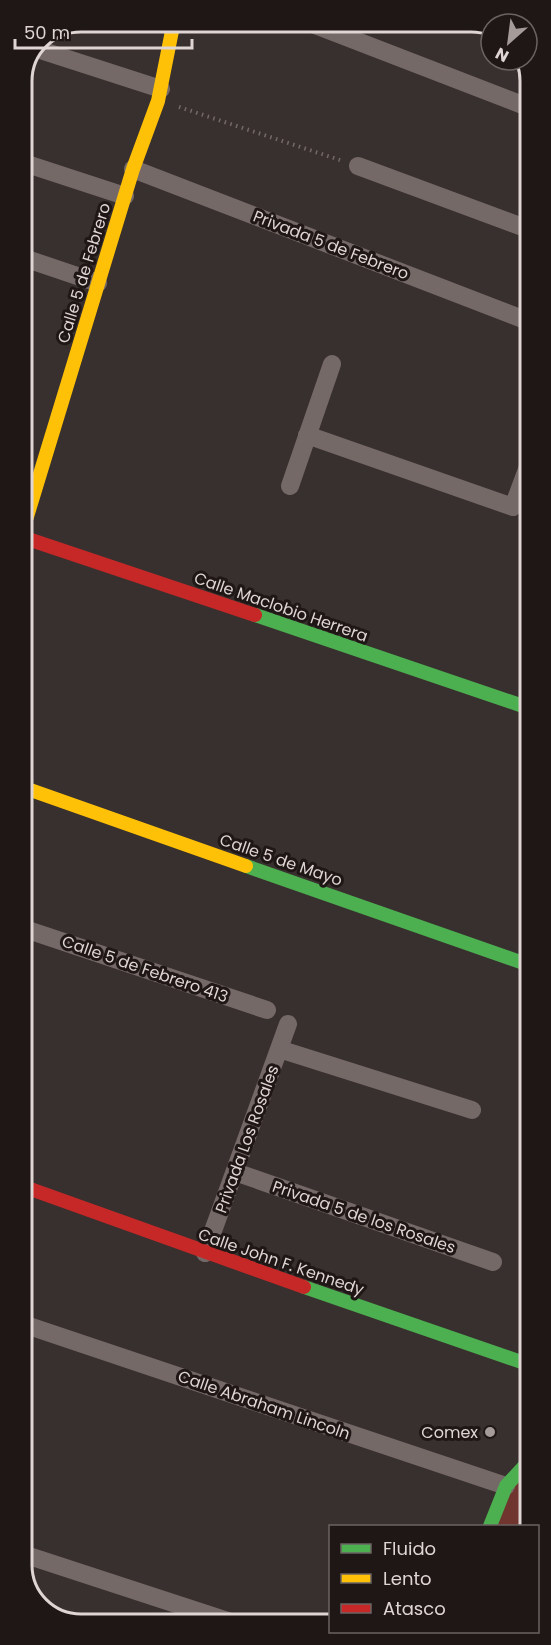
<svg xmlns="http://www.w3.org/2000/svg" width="551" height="1645" viewBox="0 0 551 1645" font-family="Poppins,sans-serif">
<rect width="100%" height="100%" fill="#38302e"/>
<path fill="#70352f" d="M530,1459V1526H490Z"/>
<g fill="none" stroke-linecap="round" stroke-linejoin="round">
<path stroke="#746968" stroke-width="4" stroke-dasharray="1.5 4.5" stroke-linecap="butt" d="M179,107L340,160"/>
<path stroke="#756967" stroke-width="18" d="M154,21L173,27
M305,21L528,107
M34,48L161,89
M21,162L125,196
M358,166L528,229
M133,169L528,321
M21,257L98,283
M307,435L513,507L529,464
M290,486L332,364
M22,928L267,1010
M279,1049L472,1110
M235,1172L493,1262
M205,1253L288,1024
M23,1324L506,1486
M23,1554L234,1623"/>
<path stroke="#4caf50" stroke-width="14" d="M255,615L529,708
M246,866L529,965
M304,1287L530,1365
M490,1526L506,1486L530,1460"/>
<path stroke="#ffc107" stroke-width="14" d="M22,533L133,169L158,101L174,21
M22,787L246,866"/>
<path stroke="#c62828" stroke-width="14" d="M22,537L255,615
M22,1186L304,1287"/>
</g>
<circle fill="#a59b99" stroke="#1e1716" stroke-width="2" cx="490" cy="1432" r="6"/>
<g text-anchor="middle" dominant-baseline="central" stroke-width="6" stroke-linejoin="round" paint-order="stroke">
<g font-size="16" fill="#dfd5d3" stroke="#1e1716">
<text transform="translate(331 245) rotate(21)">Privada 5 de Febrero</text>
<text transform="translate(84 273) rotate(-73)">Calle 5 de Febrero</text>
<text transform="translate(281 607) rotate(19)">Calle Maclobio Herrera</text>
<text transform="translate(281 860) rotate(19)">Calle 5 de Mayo</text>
<text transform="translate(145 969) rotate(19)">Calle 5 de Febrero 413</text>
<text transform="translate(247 1139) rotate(-70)">Privada Los Rosales</text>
<text transform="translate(364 1217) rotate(19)">Privada 5 de los Rosales</text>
<text transform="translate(281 1262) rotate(19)">Calle John F. Kennedy</text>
<text transform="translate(264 1405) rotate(19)">Calle Abraham Lincoln</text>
</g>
<g font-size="16" fill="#dfd5d3" stroke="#1e1716" text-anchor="end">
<text x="478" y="1432">Comex</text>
</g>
</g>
<path d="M0 0H551V1645H0ZM81 32H471A49 49 0 0 1 520 81V1565A49 49 0 0 1 471 1614H81A49 49 0 0 1 32 1565V81A49 49 0 0 1 81 32Z" fill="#1e1716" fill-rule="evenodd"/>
<path fill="none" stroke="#dfd5d3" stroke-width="3" d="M81 32H471A49 49 0 0 1 520 81V1565A49 49 0 0 1 471 1614H81A49 49 0 0 1 32 1565V81A49 49 0 0 1 81 32Z"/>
<rect x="329" y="1525" width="210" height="108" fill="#1e1716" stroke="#6b6362" stroke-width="1.5"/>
<rect x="341" y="1544" width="30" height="9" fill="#4caf50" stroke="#6b6362" stroke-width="1.5"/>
<text x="383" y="1555" font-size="18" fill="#dfd5d3">Fluido</text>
<rect x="341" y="1574" width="30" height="9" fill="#ffc107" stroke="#6b6362" stroke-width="1.5"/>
<text x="383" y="1585" font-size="18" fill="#dfd5d3">Lento</text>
<rect x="341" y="1604" width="30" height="9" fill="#c62828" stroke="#6b6362" stroke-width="1.5"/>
<text x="383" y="1615" font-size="18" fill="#dfd5d3">Atasco</text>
<g transform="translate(509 42) rotate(208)"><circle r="28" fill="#1e1716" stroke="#6b6362" stroke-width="1.5"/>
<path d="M0-4.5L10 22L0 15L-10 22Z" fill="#a59b99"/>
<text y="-9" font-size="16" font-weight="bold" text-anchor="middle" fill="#dfd5d3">N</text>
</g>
<path d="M15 39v9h177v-9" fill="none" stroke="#dfd5d3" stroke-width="3"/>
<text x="24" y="39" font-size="18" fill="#dfd5d3" stroke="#1e1716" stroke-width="4.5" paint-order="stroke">50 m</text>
</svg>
